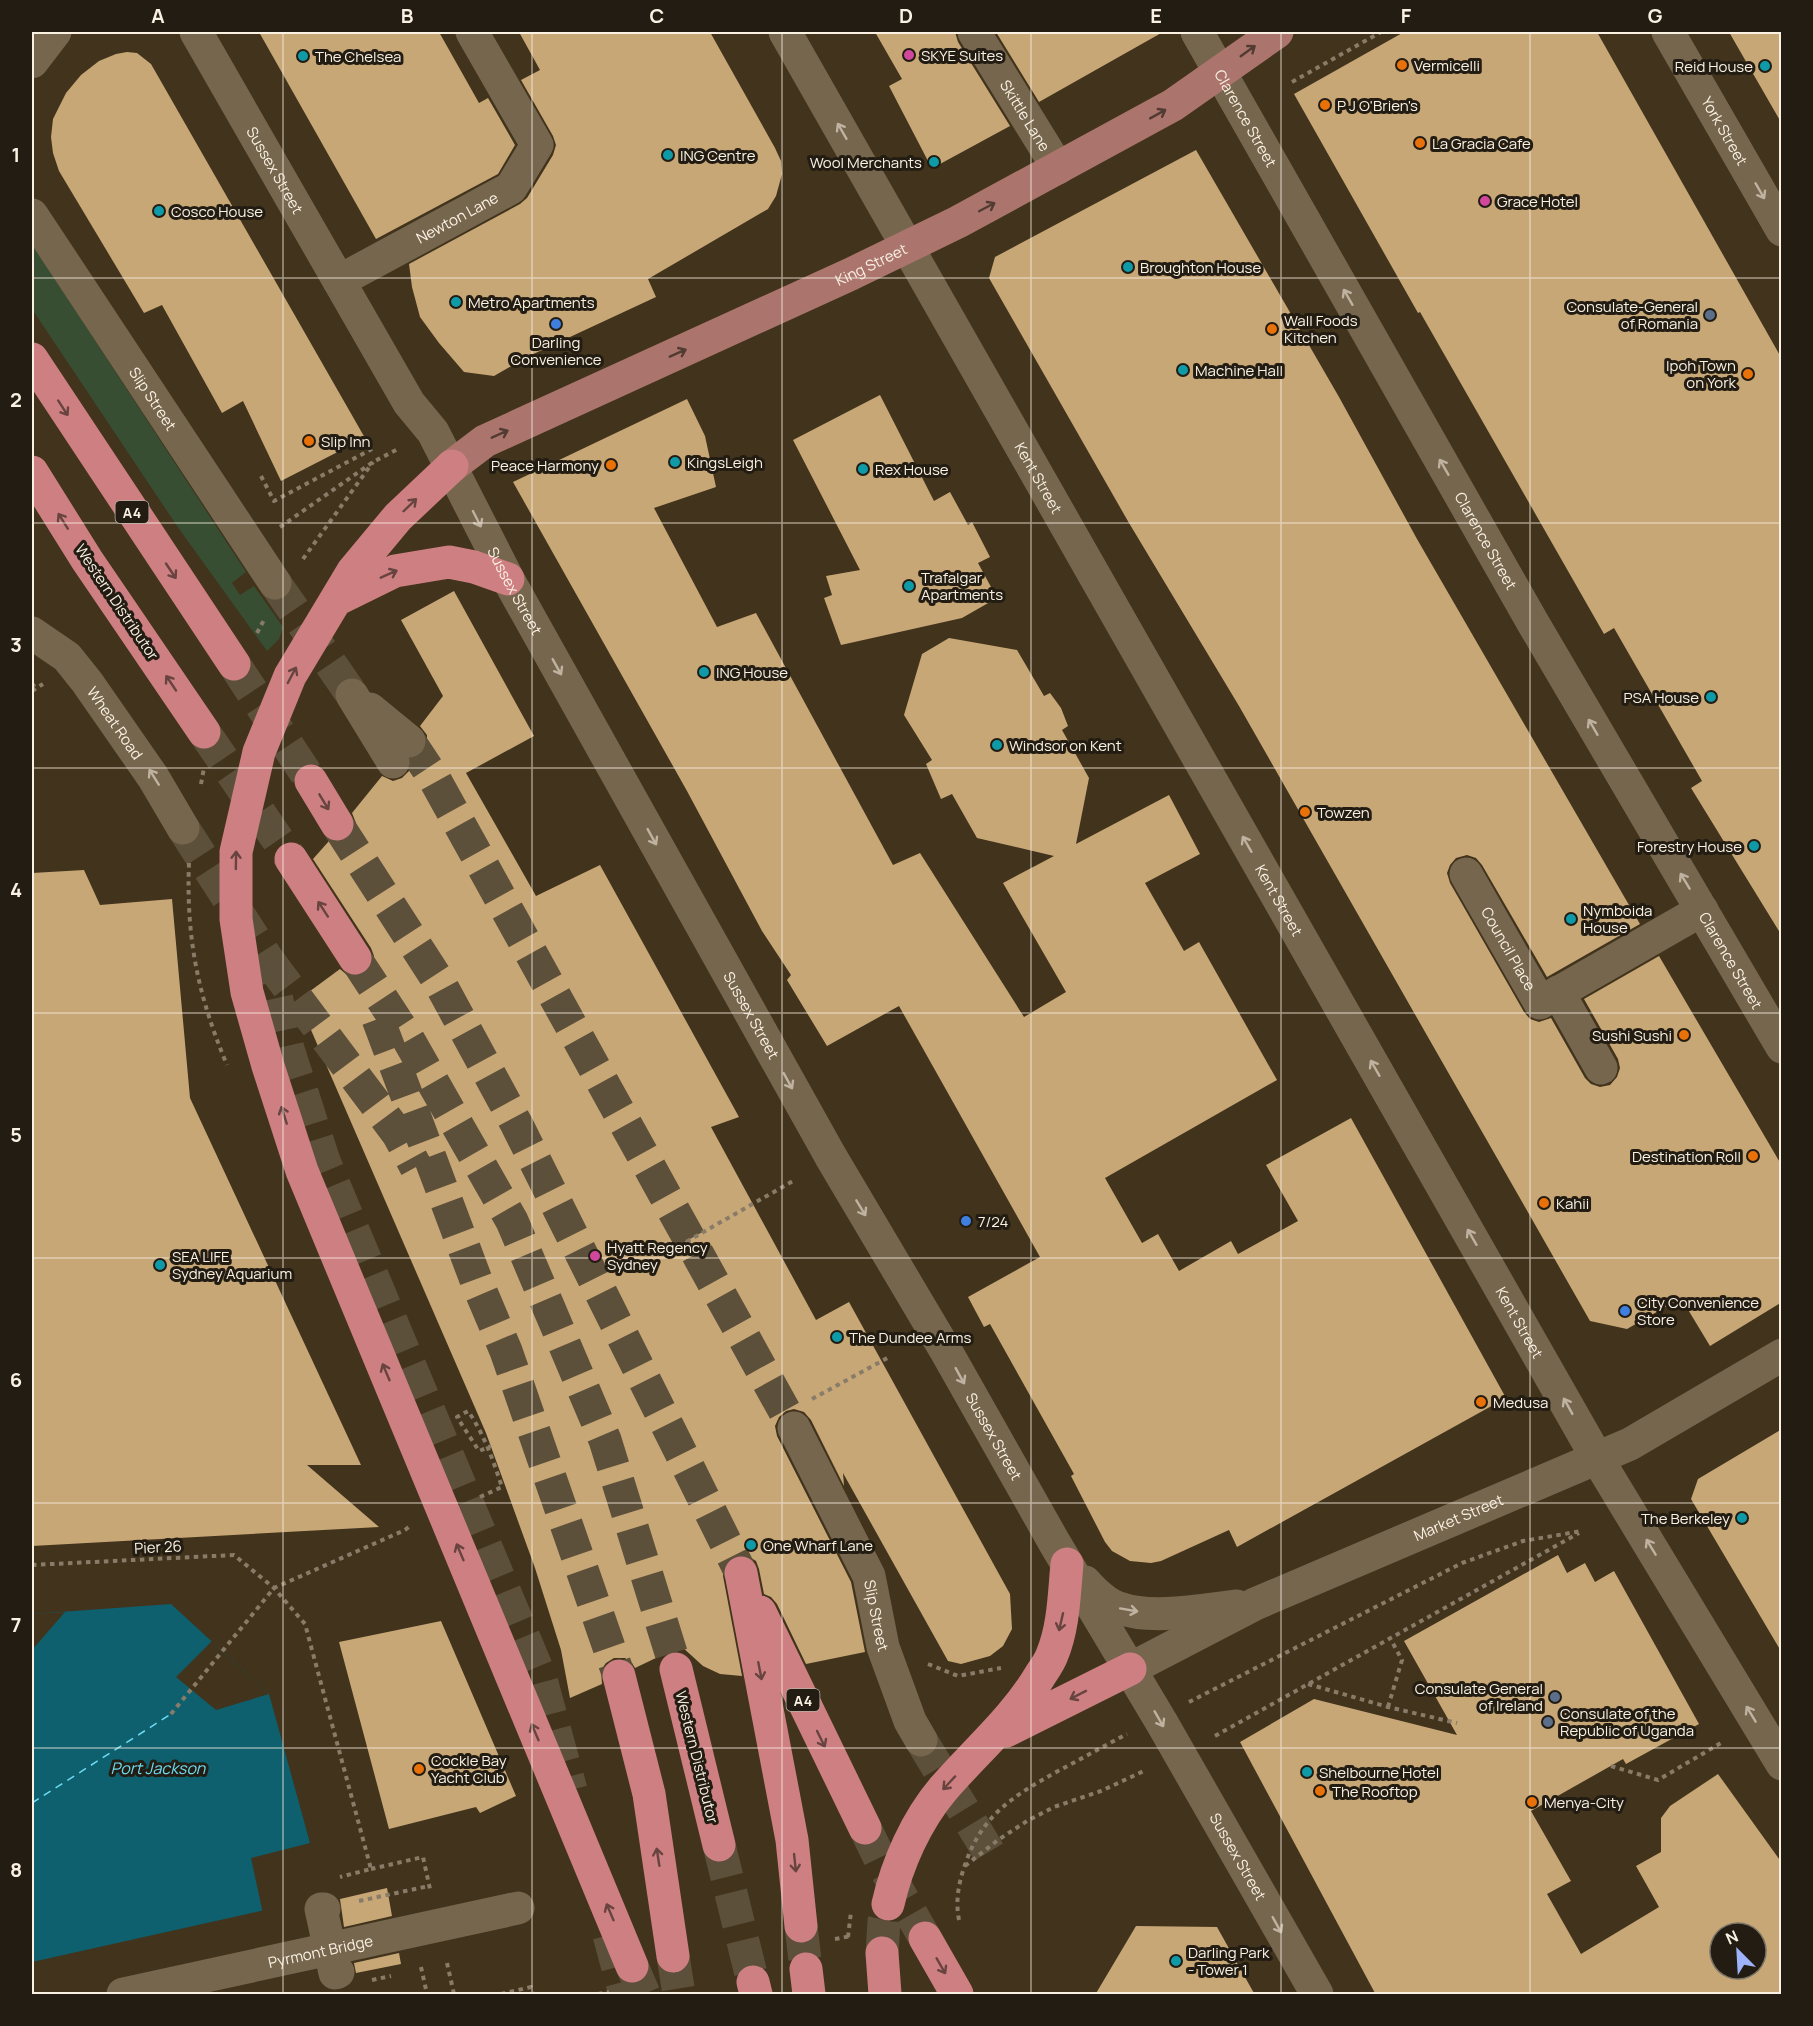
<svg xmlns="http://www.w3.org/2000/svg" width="1813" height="2026" viewBox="0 0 1813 2026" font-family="Manrope,sans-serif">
<rect width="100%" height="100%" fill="#41331c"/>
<path fill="#374e32" d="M32,244L246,572L232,583L240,595L254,586L283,627L279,639L267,651L177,526L32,309Z"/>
<path fill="#0e606e" d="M171,1604L269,1694L310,1843L251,1858L269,1942L32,1994V1614Z"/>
<path fill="#41331c" d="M65,1612L32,1650V1614Z
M212,1641L222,1651L269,1694L216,1710L176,1677Z
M265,1910L272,1942L270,1944L249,1949L255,1978L280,1975L285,1994H32V1962Z"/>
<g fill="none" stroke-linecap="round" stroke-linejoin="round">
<path stroke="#6ddbf0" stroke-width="1.5" stroke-dasharray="8 6" stroke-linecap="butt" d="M32,1803L171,1714"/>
</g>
<path fill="#c8a777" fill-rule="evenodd" d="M259,32H439L479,103L488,98L515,145L498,174L376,239Z
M519,32H710L775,148L781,161L782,174L776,196L768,209L648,279L656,297L527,357L494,376L464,372L439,343L420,317L412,287L409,264L520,204L527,198L553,155L556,145L553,136L521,80L540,70Z
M875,32H955L958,42L1010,126L940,164L928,161L889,86L902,79Z
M996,32H1163L1039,102Z
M1404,32H1597L1782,359V936L1691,788L1702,781L1614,628L1604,634L1420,312L1418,313L1294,94Z
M1729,32H1782V124Z
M127,52L137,53L151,64L365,438L281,481L243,401L222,413L162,305L144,313L59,171L53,153L51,137L53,119L66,93L81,75L99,61L116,54Z
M1196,150L1339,397L1417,539L1640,924L1547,977L1482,865L1476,858L1467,855L1456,858L1450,865L1447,873L1450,883L1524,1012L1530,1019L1539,1022L1551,1018L1585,1078L1591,1084L1600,1087L1610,1085L1617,1077L1620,1068L1618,1059L1584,999L1659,956L1782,1166V1302L1710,1346L1681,1298L1627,1329L1590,1321L1239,706L1129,523L989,278L995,257Z
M880,395L934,501L950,492L968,525L972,522L990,557L978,563L997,598L962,618L841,645L824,598L832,595L826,576L860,570L793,440Z
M687,399L705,436L716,487L654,508L717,627L756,613L893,865L920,853L1024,1017L1066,992L1003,883L1054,856L977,838L952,794L941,799L926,764L932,760L904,715L922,654L949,638L1017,650L1044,696L1050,693L1061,708L1068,726L1062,730L1089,778L1076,844L1169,795L1200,854L1145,883L1184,951L1199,942L1277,1080L1105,1178L1142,1243L1158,1234L1179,1271L1231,1241L1238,1254L1298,1221L1266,1165L1351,1118L1506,1398L1237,1547L1229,1530L1161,1561L1151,1563L1130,1561L1112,1551L1105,1542L1071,1476L1074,1474L990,1324L984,1327L968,1297L1040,1257L899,1006L827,1046L787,980L791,975L762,931L687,791L513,482Z
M454,591L534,736L466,773L536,896L600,865L739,1117L711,1127L816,1320L849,1302L1010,1594L1012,1629L1003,1646L990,1656L961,1664L948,1661L843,1473L844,1486L811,1420L804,1412L794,1409L786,1411L779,1417L775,1426L777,1436L851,1582L865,1652L806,1664L777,1604L771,1597L764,1594L759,1569L756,1561L748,1556L738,1555L728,1559L723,1567V1576L742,1676L720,1674L703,1666L681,1646L635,1668L632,1663L625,1658H614L606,1663L601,1670L602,1684L570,1698L561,1650L535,1568L486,1433L298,1000L340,969L347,975L357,977L366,973L372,966L374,956L371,948L313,859L329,841L338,843L346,840L353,834L356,823L352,813L382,776L393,781L402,778L410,770L411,759L416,758L424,752L427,745V735L420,726L443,696L401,620Z
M84,870L100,905L172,899L190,1098L361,1465H307L379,1527L32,1546V873Z
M1782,1429V1653L1691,1499L1698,1479Z
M1558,1555L1567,1573L1585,1563L1595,1582L1614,1571L1699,1724L1626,1764L1623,1759L1531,1811L1571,1881L1547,1894L1581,1954L1659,1907L1636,1866L1661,1852V1818L1670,1806L1718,1774L1782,1863V1995H1376L1240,1742L1314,1699L1457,1735L1404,1641ZM1720,1933H1756V1969H1720Z
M441,1621L516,1796L480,1813L476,1807L389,1829L339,1642Z
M387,1888L392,1916L344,1927L340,1899Z
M1136,1926L1217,1927L1255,1995H1095Z
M399,1953L401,1964L356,1973L354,1963Z"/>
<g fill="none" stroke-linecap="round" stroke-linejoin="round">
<path stroke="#5d503a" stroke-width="33" stroke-dasharray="33 16" stroke-linecap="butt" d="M275,583L352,695
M409,741L435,780L460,825L794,1428
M183,828L268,960L288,1049L324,1161L540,1676L571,1790
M921,1740L990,1854
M609,1935L625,1994"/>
<path stroke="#5d503a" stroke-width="33" stroke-dasharray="33 16" stroke-linecap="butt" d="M234,664L311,781
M204,732L291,859
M337,824L441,985L517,1125L741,1573
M355,958L407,1037L512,1221L605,1440L676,1669
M268,960L398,1134L416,1167
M378,1019L476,1280L506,1351L619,1676
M865,1828L881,1861L925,1938
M719,1845L753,1982
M801,1926L806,1969
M882,1953L884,1921L888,1904
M673,1956L679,1994
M632,1966L644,1994"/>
<path stroke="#887c69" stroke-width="4" stroke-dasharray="4.5 4.5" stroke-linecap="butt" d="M1292,82L1381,32
M261,476L274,501L372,449
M280,527L373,462L398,449
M303,559L373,462
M257,633L265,618
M32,683L36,689
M32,691L43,684
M201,784L204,768
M189,863C186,938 198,996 227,1065
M663,1255L793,1181
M812,1399L891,1356
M480,1497L502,1487C493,1460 484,1434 468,1411L457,1417L479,1451L491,1446
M32,1565L234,1555L274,1588L305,1624L371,1869L340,1877
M928,1664L958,1676L1001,1668
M1308,1684L1388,1707L1457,1723
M1189,1702L1462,1563L1523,1541L1582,1531
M1388,1707L1402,1660L1390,1638
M171,1714L274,1588L405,1530L411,1525
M1215,1736L1579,1533
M1611,1766L1658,1780L1721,1743
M965,1866L998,1840L1027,1821L1054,1807L1101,1791L1146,1770
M371,1869L423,1857L430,1889
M359,1901L429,1886
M959,1920C955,1900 959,1881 966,1862C983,1814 1015,1795 1058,1771C1081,1759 1104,1746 1127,1734
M848,1937L851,1912
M835,1939L851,1936
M447,1963L454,1994
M421,1967L427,1994
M372,1980L391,1976
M501,1994L531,1987L533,1994
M598,1994L609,1992"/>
<g stroke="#76664e" stroke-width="33">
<path id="s1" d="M196,32L409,403L433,432L508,579L831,1157L946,1351L1054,1542L1162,1723L1317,1994"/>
<path id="s2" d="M785,32L1597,1458L1782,1764"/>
<path id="s3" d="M974,32L1058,168"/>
<path id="s4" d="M1197,32L1533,623L1782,1047"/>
<path id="s5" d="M1668,32L1782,230"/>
<path d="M32,62L55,32"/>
<path id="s6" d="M32,215L275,583"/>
<path id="s7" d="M339,281L511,188L537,145L472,32"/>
<path id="s8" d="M32,633L67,657L87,682L153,777L183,828"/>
<path d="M352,695L393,762"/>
<path d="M370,709L409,741"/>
<path id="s9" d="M1466,874L1540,1003L1702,910"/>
<path d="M1558,992L1601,1068"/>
<path id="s10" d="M794,1428L869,1576L883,1647L910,1721L921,1740"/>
<path d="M1085,1582C1094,1592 1106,1604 1119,1608C1152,1620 1202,1610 1237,1606"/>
<path id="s11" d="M1130,1669L1255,1604L1630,1444L1782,1355"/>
<path d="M324,1909H321L335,1973L338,1972"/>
<path id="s12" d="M123,1994L518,1908"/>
</g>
<path stroke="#ab756d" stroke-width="33" id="s13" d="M452,466L485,441L851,274L958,222L1173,105L1277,32"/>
<path stroke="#ce7f82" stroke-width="33" d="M32,359L234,664
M452,466L398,517L353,571L290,676L259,752L236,852V919L247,992L268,1066L302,1171L632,1966
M32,472L87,560L204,732
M336,600L395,571L449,562L474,567L508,579
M311,781L337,824
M291,859L355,958
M741,1573L792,1840L801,1926
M760,1612L865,1828
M676,1669L719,1845
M619,1676L649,1794L673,1956
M1006,1731L1130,1669
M888,1904C897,1864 916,1821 943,1789C976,1751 1015,1718 1041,1674C1045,1668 1050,1661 1052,1655C1064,1626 1064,1594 1067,1564
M925,1938L957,1994
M882,1953L885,1994
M806,1969L809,1994
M753,1982L756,1994"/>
</g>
<defs><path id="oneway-shaft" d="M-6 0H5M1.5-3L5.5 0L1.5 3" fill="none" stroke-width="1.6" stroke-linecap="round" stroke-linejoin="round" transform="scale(1.5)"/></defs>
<g stroke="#523b32">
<use href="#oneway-shaft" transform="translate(1248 51) rotate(-36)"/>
<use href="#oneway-shaft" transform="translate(1158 114) rotate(-29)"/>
<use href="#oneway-shaft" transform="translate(987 207) rotate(-28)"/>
<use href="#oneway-shaft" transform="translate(678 353) rotate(-24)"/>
<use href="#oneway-shaft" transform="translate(500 434) rotate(-24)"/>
</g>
<g stroke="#bfb2a0">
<use href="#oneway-shaft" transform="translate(842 131) rotate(-120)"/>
<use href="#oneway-shaft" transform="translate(1760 191) rotate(60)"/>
<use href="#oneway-shaft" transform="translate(1348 297) rotate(-120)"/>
<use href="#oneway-shaft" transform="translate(1444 467) rotate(-120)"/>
<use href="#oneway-shaft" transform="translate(477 519) rotate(63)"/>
<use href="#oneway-shaft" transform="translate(557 667) rotate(61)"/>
<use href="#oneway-shaft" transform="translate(1593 727) rotate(-120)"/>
<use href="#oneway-shaft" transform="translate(154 777) rotate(-122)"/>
<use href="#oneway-shaft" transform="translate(652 837) rotate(61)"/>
<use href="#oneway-shaft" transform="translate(1247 844) rotate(-120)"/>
<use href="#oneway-shaft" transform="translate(1685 881) rotate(-121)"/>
<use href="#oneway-shaft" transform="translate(1375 1068) rotate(-120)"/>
<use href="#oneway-shaft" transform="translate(788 1081) rotate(61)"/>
<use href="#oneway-shaft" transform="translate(861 1208) rotate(59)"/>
<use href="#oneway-shaft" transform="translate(1472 1237) rotate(-120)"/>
<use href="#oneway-shaft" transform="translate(960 1376) rotate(61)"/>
<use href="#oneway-shaft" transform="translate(1568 1406) rotate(-119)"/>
<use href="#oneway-shaft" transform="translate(1651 1547) rotate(-121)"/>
<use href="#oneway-shaft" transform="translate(1129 1610) rotate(10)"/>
<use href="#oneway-shaft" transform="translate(1751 1714) rotate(-121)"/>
<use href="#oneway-shaft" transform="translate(1159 1719) rotate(60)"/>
<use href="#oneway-shaft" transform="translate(1277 1925) rotate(61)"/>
</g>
<g stroke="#67443f">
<use href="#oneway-shaft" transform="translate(63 408) rotate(57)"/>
<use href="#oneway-shaft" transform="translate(410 505) rotate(-44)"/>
<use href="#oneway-shaft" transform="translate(63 521) rotate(-122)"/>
<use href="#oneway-shaft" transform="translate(171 571) rotate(56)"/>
<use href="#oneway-shaft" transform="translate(389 574) rotate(-24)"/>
<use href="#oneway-shaft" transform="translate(292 675) rotate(-62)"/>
<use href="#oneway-shaft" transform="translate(171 683) rotate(-124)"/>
<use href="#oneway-shaft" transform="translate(324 802) rotate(59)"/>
<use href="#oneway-shaft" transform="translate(236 860) rotate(-89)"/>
<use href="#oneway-shaft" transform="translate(323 909) rotate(-123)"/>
<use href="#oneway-shaft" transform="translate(284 1115) rotate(-108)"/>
<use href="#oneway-shaft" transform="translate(386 1372) rotate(-113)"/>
<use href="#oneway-shaft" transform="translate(460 1552) rotate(-113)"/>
<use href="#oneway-shaft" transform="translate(1061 1622) rotate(103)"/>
<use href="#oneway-shaft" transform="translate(760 1671) rotate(79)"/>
<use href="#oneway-shaft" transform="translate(1078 1695) rotate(153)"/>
<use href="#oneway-shaft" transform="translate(535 1732) rotate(-113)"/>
<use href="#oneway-shaft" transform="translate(821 1739) rotate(64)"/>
<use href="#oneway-shaft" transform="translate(949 1783) rotate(133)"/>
<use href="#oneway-shaft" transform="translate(658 1857) rotate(-99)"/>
<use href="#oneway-shaft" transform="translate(795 1863) rotate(84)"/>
<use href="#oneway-shaft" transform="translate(610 1912) rotate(-113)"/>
<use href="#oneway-shaft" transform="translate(941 1966) rotate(60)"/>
</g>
<path fill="none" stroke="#faf1e3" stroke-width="1.5" stroke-opacity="0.55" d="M283,32V1994M532,32V1994M782,32V1994M1031,32V1994M1281,32V1994M1530,32V1994M32,278H1782M32,523H1782M32,768H1782M32,1013H1782M32,1258H1782M32,1503H1782M32,1748H1782"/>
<g fill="#d1479c" stroke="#221c12" stroke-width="2">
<circle cx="909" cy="55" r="6"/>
<circle cx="1485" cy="201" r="6"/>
<circle cx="595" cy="1256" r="6"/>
</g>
<g fill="#0f9aa8" stroke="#221c12" stroke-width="2">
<circle cx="303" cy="56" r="6"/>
<circle cx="1765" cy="66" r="6"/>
<circle cx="668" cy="155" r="6"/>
<circle cx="934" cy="162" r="6"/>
<circle cx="159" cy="211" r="6"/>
<circle cx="1128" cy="267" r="6"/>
<circle cx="456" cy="302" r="6"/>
<circle cx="1183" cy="370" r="6"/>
<circle cx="675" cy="462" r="6"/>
<circle cx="863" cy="469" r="6"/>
<circle cx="909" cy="586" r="6"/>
<circle cx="704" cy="672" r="6"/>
<circle cx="1711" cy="697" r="6"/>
<circle cx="997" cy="745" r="6"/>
<circle cx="1754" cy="846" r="6"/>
<circle cx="1571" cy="919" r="6"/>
<circle cx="160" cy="1265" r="6"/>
<circle cx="837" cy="1337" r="6"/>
<circle cx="1742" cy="1518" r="6"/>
<circle cx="751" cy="1545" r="6"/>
<circle cx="1307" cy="1772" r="6"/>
<circle cx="1176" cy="1961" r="6"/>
</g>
<g fill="#e8710a" stroke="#221c12" stroke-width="2">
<circle cx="1402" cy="65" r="6"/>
<circle cx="1325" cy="105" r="6"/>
<circle cx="1420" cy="143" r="6"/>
<circle cx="1272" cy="329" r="6"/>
<circle cx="1748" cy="374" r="6"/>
<circle cx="309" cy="441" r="6"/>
<circle cx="611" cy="465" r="6"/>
<circle cx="1305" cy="812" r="6"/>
<circle cx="1684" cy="1035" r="6"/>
<circle cx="1753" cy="1156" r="6"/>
<circle cx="1544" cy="1203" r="6"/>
<circle cx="1481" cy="1402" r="6"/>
<circle cx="419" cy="1769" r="6"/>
<circle cx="1320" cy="1791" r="6"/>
<circle cx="1532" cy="1802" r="6"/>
</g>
<g fill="#5c6f8a" stroke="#221c12" stroke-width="2">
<circle cx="1710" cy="315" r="6"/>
<circle cx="1555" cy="1697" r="6"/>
<circle cx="1548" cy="1722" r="6"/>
</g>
<g fill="#3f7fe0" stroke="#221c12" stroke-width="2">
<circle cx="556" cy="324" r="6"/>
<circle cx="966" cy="1221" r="6"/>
<circle cx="1625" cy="1311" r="6"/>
</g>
<g text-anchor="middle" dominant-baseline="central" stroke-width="6" stroke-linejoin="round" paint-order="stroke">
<g fill="#221c12" stroke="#b9b1a4" stroke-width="1.5">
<rect x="115.5" y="501" width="33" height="22" rx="4.5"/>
<rect x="786.5" y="1689" width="33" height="22" rx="4.5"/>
</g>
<g font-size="14" font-weight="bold" fill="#faf1e3">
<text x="132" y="512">A4</text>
<text x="803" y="1700">A4</text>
</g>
<g font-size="15" fill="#faf1e3" stroke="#221c12" text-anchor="start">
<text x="921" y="55">SKYE Suites</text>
<text x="315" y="56">The Chelsea</text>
<text x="1414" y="65">Vermicelli</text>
<text x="1753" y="66" text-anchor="end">Reid House</text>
<text x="1337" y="105">P J O'Brien's</text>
<text x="1432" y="143">La Gracia Cafe</text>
<text x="680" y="155">ING Centre</text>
<text x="922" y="162" text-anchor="end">Wool Merchants</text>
<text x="1497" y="201">Grace Hotel</text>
<text x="171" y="211">Cosco House</text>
<text x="1140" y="267">Broughton House</text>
<text x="468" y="302">Metro Apartments</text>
<text x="1698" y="306" text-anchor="end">Consulate-General<tspan x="1698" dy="17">of Romania</tspan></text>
<text x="1284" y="320">Wall Foods<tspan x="1284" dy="17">Kitchen</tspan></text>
<text x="556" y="342" text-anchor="middle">Darling<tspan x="556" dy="17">Convenience</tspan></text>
<text x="1736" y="365" text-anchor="end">Ipoh Town<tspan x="1736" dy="17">on York</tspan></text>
<text x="1195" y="370">Machine Hall</text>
<text x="321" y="441">Slip Inn</text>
<text x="687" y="462">KingsLeigh</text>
<text x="599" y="465" text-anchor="end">Peace Harmony</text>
<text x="875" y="469">Rex House</text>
<text x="921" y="577">Trafalgar<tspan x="921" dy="17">Apartments</tspan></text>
<text x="716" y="672">ING House</text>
<text x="1699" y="697" text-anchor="end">PSA House</text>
<text x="1009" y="745">Windsor on Kent</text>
<text x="1317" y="812">Towzen</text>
<text x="1742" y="846" text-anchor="end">Forestry House</text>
<text x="1583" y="910">Nymboida<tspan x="1583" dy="17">House</tspan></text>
<text x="1672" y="1035" text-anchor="end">Sushi Sushi</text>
<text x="1741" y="1156" text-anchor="end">Destination Roll</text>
<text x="1556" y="1203">Kahii</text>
<text x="978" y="1221">7/24</text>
<text x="607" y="1247">Hyatt Regency<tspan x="607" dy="17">Sydney</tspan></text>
<text x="172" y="1256">SEA LIFE<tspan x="172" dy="17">Sydney Aquarium</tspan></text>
<text x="1637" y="1302">City Convenience<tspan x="1637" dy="17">Store</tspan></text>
<text x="849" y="1337">The Dundee Arms</text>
<text x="1493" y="1402">Medusa</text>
<text x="1730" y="1518" text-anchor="end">The Berkeley</text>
<text x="763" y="1545">One Wharf Lane</text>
<text x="1543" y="1688" text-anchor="end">Consulate General<tspan x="1543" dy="17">of Ireland</tspan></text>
<text x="1560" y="1713">Consulate of the<tspan x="1560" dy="17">Republic of Uganda</tspan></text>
<text x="431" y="1760">Cockle Bay<tspan x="431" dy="17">Yacht Club</tspan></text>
<text x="1319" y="1772">Shelbourne Hotel</text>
<text x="1332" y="1791">The Rooftop</text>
<text x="1544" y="1802">Menya-City</text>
<text x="1188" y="1952">Darling Park<tspan x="1188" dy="17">- Tower 1</tspan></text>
</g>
<g font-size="15" fill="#faf1e3" stroke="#221c12">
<text stroke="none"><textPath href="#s3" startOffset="98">Skittle Lane</textPath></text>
<text stroke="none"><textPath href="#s4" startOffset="99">Clarence Street</textPath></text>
<text stroke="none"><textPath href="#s5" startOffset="114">York Street</textPath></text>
<text stroke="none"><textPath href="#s1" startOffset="159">Sussex Street</textPath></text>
<text stroke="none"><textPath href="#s7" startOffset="134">Newton Lane</textPath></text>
<text stroke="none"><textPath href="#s13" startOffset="466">King Street</textPath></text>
<text stroke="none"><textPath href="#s6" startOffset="220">Slip Street</textPath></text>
<text stroke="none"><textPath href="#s2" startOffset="513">Kent Street</textPath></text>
<text stroke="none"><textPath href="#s4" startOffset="585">Clarence Street</textPath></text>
<text stroke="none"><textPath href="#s1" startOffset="644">Sussex Street</textPath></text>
<text transform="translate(117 602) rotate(56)">Western Distributor</text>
<text stroke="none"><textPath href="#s8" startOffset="124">Wheat Road</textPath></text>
<text stroke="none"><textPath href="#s2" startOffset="999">Kent Street</textPath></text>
<text stroke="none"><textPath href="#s9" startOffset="86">Council Place</textPath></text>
<text stroke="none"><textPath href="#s4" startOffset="1071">Clarence Street</textPath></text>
<text stroke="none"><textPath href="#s1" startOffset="1130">Sussex Street</textPath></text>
<text stroke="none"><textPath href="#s2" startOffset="1485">Kent Street</textPath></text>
<text stroke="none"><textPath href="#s1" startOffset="1616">Sussex Street</textPath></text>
<text stroke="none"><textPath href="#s11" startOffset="362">Market Street</textPath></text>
<text transform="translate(158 1547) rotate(-3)">Pier 26</text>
<text stroke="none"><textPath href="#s10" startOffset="206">Slip Street</textPath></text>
<text transform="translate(697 1757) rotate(76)">Western Distributor</text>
<text stroke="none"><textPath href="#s1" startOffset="2102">Sussex Street</textPath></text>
<text stroke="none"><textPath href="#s12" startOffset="202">Pyrmont Bridge</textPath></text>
</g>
<g font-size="16" font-style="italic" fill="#6ddbf0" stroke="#221c12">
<text x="158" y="1768">Port Jackson</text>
</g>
</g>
<rect width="1813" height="2026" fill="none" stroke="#221c12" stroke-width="66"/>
<g transform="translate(1738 1951) rotate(336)"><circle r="28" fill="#221c12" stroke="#787166" stroke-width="1.5"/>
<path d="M0-4.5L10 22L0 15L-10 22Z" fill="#9fb3fd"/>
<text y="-9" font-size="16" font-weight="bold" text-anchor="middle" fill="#faf1e3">N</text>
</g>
<rect x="33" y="33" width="1747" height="1960" fill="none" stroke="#faf1e3" stroke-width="2"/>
<g font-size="20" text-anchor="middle" font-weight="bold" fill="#faf1e3">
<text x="158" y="23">A</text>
<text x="407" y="23">B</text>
<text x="657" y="23">C</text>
<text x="906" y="23">D</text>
<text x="1156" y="23">E</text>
<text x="1406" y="23">F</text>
<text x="1655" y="23">G</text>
<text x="16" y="162">1</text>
<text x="16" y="407">2</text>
<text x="16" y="652">3</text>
<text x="16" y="897">4</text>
<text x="16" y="1142">5</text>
<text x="16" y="1387">6</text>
<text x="16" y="1632">7</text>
<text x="16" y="1877">8</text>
</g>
</svg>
